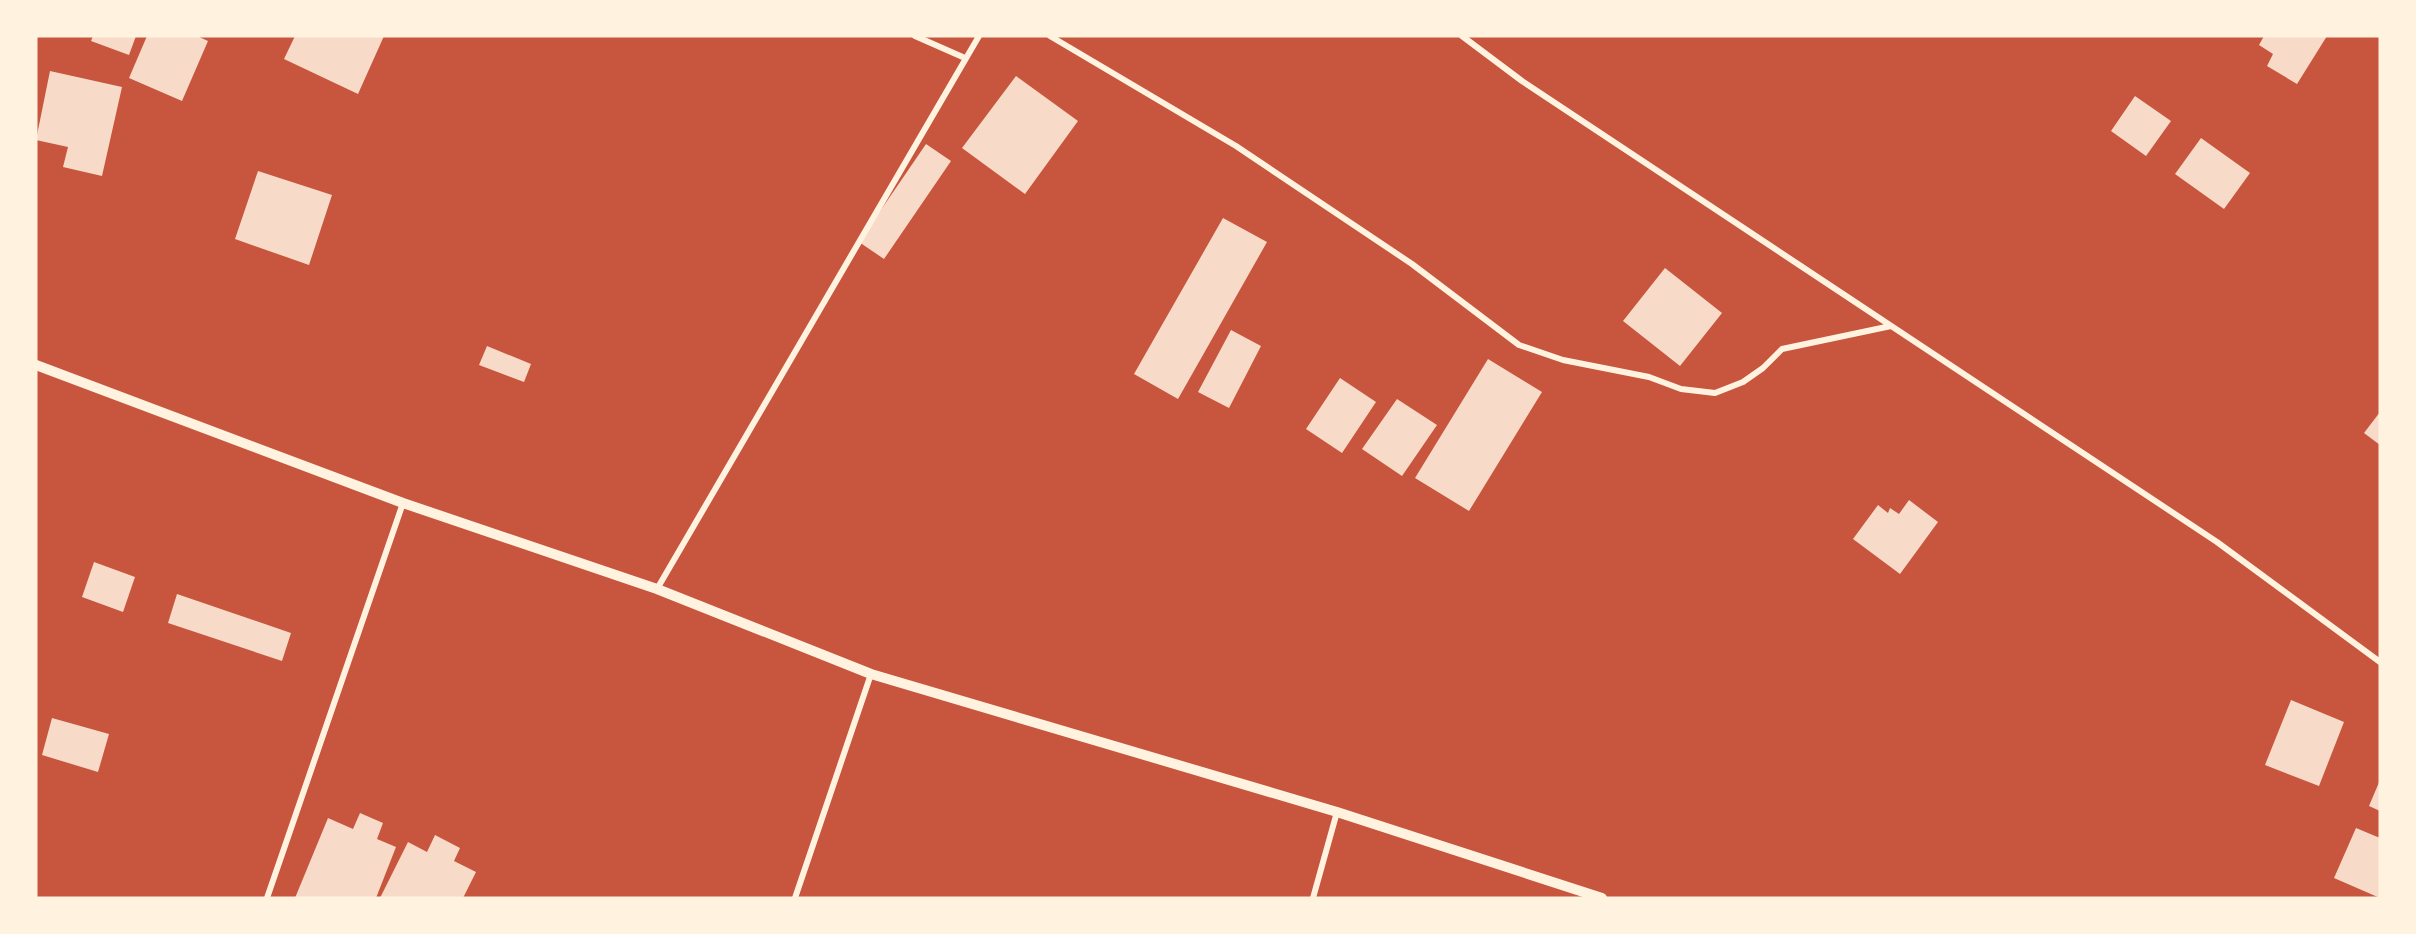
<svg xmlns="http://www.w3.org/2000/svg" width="2416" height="934" viewBox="0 0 2416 934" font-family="Montserrat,sans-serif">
<rect width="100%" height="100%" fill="#c8553d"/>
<path fill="#f7dbc8" d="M93,36H136L129,55L91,41Z
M147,36H197L208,41L182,101L129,78Z
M295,36H384L358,94L284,59Z
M2264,36H2327L2297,84L2267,66L2273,54L2259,45Z
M50,71L122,87L102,176L63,167L68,147L36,140Z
M1016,76L1078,121L1025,194L962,148Z
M2135,96L2171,121L2146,156L2111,131Z
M2201,138L2250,173L2224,209L2175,174Z
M926,144L951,161L884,259L859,242Z
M258,171L332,195L309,265L235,239Z
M1223,218L1267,242L1178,399L1134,374Z
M1665,268L1722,313L1680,366L1623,321Z
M1231,330L1261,346L1229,408L1198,392Z
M487,346L531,364L524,382L479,365Z
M1488,359L1542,392L1469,511L1415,478Z
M1340,378L1376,402L1342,453L1306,429Z
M1397,399L1437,425L1402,476L1362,449Z
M2380,412V445L2364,433Z
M1909,500L1938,522L1900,574L1853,539L1878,505L1888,513L1890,508L1899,514Z
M94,562L135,577L123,612L82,597Z
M177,594L291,633L282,661L168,623Z
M2291,700L2344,722L2319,786L2265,765Z
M52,718L109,734L98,772L42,755Z
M2380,780V811L2369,806Z
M360,813L383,823L377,839L396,847L376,898H295L328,818L353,829Z
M2356,828L2380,838V898L2334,878Z
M435,835L460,848L454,861L476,872L463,898H380L408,842L427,852Z"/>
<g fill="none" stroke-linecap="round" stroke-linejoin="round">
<path stroke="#fff3e0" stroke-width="6" d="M915,36L965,58
M1050,36L1236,146L1412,264L1519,345L1563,360L1649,377L1681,389L1715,393L1743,382L1763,368L1782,349L1891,326
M1462,36L1522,81L2217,542L2380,662
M657,589L979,36
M267,898L403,503
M795,898L871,674
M1313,898L1337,812"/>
<path stroke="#fff3e0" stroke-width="10" d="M36,365L403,503L657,589L871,674L1337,812L1602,898"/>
</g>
<rect width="2416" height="934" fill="none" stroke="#fff3e0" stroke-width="75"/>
</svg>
